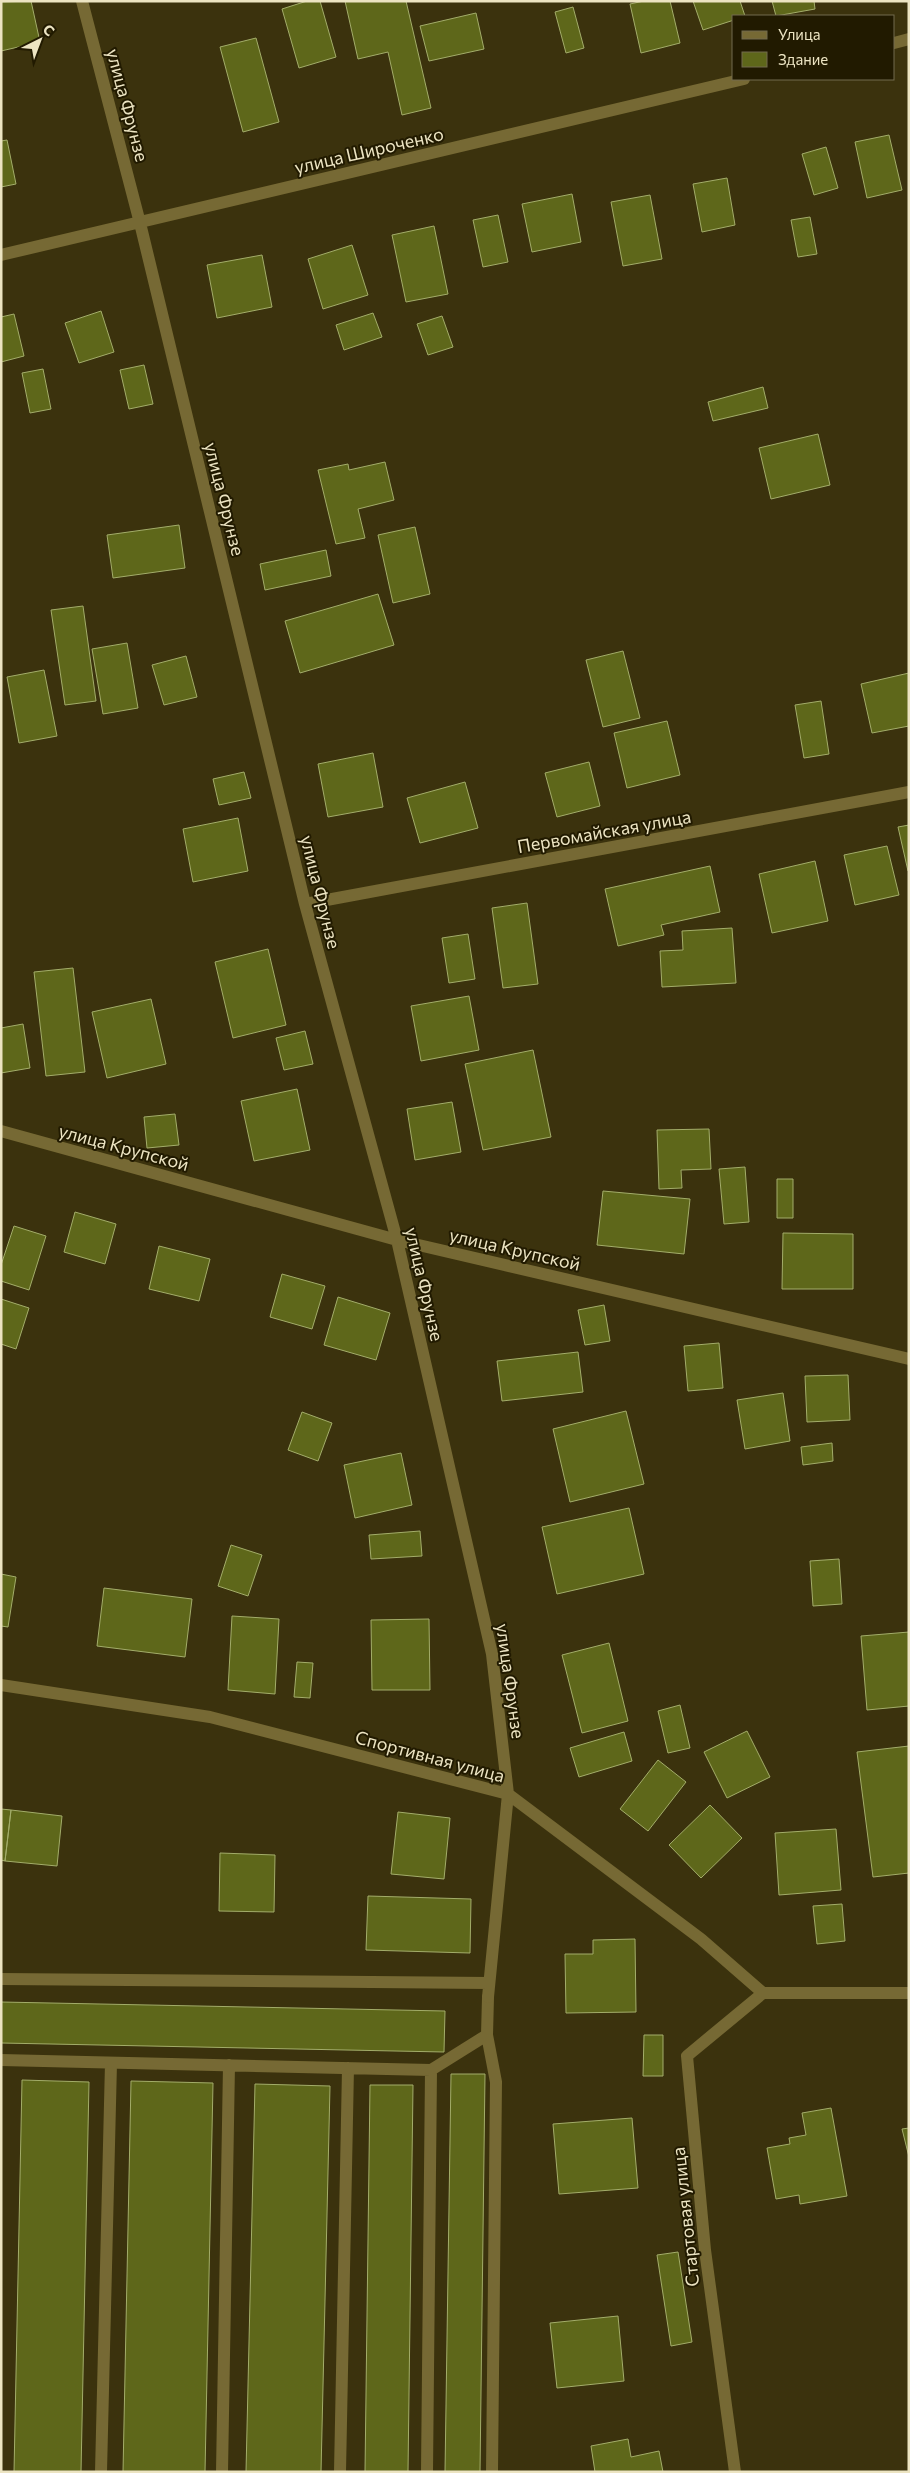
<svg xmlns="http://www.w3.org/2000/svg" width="910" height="2473" viewBox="0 0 910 2473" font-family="Commissioner,sans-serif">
<rect width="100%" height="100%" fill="#3b320d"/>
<path fill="#5e671a" stroke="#a3ad6a" d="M31,1L40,42L1,51V2Z
M307,1H320L336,57L299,68L282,9Z
M345,1H406L431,108L402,115L388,52L358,59Z
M644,1H670L680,43L641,53L630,4Z
M693,1H740L745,16H734V20L703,30Z
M772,1H814L815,9L776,16Z
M573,7L584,48L566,53L555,12Z
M476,13L484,49L429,61L420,26Z
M256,38L279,122L243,132L220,47Z
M889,135L902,190L867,198L855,142Z
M7,140L16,184L1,187V141Z
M826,147L838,188L814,195L802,154Z
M727,178L735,225L702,232L693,184Z
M572,194L581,242L532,252L522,204Z
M650,195L662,259L623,266L611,202Z
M498,215L508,262L483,267L473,220Z
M810,217L817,254L798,257L791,220Z
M434,226L448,294L406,302L392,235Z
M352,245L368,295L323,309L308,259Z
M262,255L272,307L217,318L207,265Z
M101,311L114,352L79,363L65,323Z
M373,313L382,337L344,350L336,325Z
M14,314L24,356L1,362V317Z
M442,316L453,347L428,355L417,324Z
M144,365L153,404L129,409L120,370Z
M43,369L51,409L30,413L22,373Z
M763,387L768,408L713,421L708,402Z
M818,434L830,485L771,499L759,448Z
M385,462L394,500L358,509L365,538L336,544L318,470L348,464L349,470Z
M179,525L185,568L113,578L107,535Z
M415,527L430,594L393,603L378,535Z
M326,550L331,576L265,590L260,564Z
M378,594L394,645L300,673L285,621Z
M83,606L96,701L65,705L51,610Z
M127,643L138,708L103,714L92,649Z
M623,651L640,718L603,727L586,660Z
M186,656L197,697L164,705L152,665Z
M44,670L57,736L19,743L7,677Z
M909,673V726L872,733L861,684Z
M821,701L829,754L804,758L795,705Z
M667,721L680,775L627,788L614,733Z
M373,753L383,807L328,817L318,764Z
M589,762L600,806L557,817L545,773Z
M244,772L251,798L219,805L213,779Z
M465,782L478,828L420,843L407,798Z
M238,818L248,871L193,882L183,829Z
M909,825V871H908L898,827Z
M887,846L899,895L855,905L844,855Z
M815,861L828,921L772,933L759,874Z
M710,866L720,912L661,925L664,935L618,946L605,889Z
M527,903L538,984L503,988L492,908Z
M732,928L736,983L662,987L660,951L683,950L682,931Z
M468,934L475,979L449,983L442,938Z
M268,949L286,1025L233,1038L215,962Z
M73,968L85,1072L46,1076L34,972Z
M469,996L479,1050L421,1061L411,1006Z
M151,999L166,1064L107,1078L92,1012Z
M23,1024L30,1068L1,1073V1028Z
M305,1031L313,1064L284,1070L276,1038Z
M533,1050L551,1137L483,1150L465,1064Z
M297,1089L310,1150L254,1161L241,1101Z
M452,1102L461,1152L415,1160L407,1109Z
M175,1114L179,1145L147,1148L144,1117Z
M709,1129L711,1169L681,1170L682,1188L659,1189L657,1130Z
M745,1167L749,1222L724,1224L719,1169Z
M777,1179H793V1218H777Z
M603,1191L690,1199L684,1254L597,1245Z
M75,1212L116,1224L105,1264L64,1252Z
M14,1226L46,1236L29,1290L1,1281V1265Z
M783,1233L853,1234V1289H782Z
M159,1246L210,1259L199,1301L149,1289Z
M282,1274L325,1286L312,1329L270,1317Z
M338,1297L390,1313L376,1360L324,1345Z
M1,1299L29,1308L16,1349L1,1344Z
M604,1305L610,1341L585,1345L578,1310Z
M719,1343L723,1388L688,1391L684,1346Z
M578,1352L583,1392L502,1401L497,1361Z
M848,1375L850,1420L807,1422L805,1376Z
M783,1393L790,1441L745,1449L737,1400Z
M626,1411L644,1484L570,1502L553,1429Z
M302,1412L332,1423L318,1461L288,1450Z
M832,1443L833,1461L803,1465L801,1447Z
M401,1453L412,1505L355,1518L344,1465Z
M629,1508L644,1574L557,1594L542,1527Z
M420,1531L422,1556L371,1559L369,1535Z
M231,1545L262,1555L248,1596L218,1586Z
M839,1559L842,1604L813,1606L810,1561Z
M1,1574L16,1577L8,1627L1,1626Z
M104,1588L192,1599L185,1657L97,1646Z
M232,1616L279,1619L275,1694L228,1690Z
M429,1619L430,1690H372L371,1620Z
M909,1632V1706L867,1710L861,1636Z
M609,1643L628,1721L582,1733L562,1655Z
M297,1662L313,1663L310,1698L294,1697Z
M680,1705L690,1748L668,1753L658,1711Z
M747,1731L770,1777L727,1798L704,1752Z
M624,1732L632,1761L579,1777L570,1748Z
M909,1746V1873L873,1877L857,1752Z
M658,1760L686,1782L648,1831L620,1809Z
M710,1805L742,1838L701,1878L669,1845Z
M1,1809L11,1810L5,1861L1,1860Z
M11,1810L62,1816L57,1866L5,1861Z
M398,1812L450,1818L444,1879L391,1874Z
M836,1829L841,1890L779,1895L775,1833Z
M220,1853L275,1855L274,1912L219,1911Z
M368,1896L471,1899L470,1953L366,1950Z
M842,1904L845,1941L817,1944L813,1906Z
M635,1939L636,2012L566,2013L565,1954H593V1940Z
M1,2002L445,2011L444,2052L1,2043Z
M644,2035H663V2076H643Z
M451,2074H485L480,2472H445Z
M22,2080L89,2082L81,2472H14Z
M131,2081L213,2083L205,2472H123Z
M255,2084L330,2086L321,2472H246Z
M370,2085H413L408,2472H365Z
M831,2108L847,2196L800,2204L799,2195L776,2199L767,2148L790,2144L789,2138L806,2135L802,2113Z
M632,2118L638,2188L559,2194L553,2124Z
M909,2128V2157L902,2129Z
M678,2252L692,2342L671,2346L657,2255Z
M618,2316L624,2381L557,2388L550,2323Z
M628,2439L631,2457L659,2451L663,2472H595L591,2446Z"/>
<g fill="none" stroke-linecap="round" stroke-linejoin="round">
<path stroke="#766934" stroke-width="12" d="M488,1997L487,2035L496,2082L492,2472
M1,2060L431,2070L487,2035
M101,2472L111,2063
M222,2472L229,2065
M340,2472L348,2068
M427,2472L431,2070"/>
<path stroke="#766934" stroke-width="12" d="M82,1L140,223L305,904L397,1240L492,1654L508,1794L488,1997
M894,43L909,39
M1,255L744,79
M305,904L909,792
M1,1131L397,1240L909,1359
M1,1685L210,1717L508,1794L701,1939L763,1993H909
M1,1979L489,1983
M735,2472L705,2250L687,2056L763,1993"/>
</g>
<g text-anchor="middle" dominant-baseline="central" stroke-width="4" stroke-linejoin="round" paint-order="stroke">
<g font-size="18" fill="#ece4c2" stroke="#211a00">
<text transform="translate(128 105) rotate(75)">улица Фрунзе</text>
<text transform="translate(369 150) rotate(-13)">улица Широченко</text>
<text transform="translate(225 499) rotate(76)">улица Фрунзе</text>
<text transform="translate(604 831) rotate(-10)">Первомайская улица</text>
<text transform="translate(321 892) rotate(76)">улица Фрунзе</text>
<text transform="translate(124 1147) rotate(15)">улица Крупской</text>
<text transform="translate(515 1249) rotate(13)">улица Крупской</text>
<text transform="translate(425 1284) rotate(77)">улица Фрунзе</text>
<text transform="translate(511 1681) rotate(82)">улица Фрунзе</text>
<text transform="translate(430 1756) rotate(15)">Спортивная улица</text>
<text transform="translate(685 2217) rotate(-96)">Стартовая улица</text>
</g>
</g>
<rect width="910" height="2473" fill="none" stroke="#ece4c2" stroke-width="5"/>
<rect x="732" y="15" width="162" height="65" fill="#211a00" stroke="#726b4e"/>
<rect x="742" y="31" width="25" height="8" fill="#766934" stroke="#726b4e"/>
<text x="778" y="40" font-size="15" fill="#ece4c2">Улица</text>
<rect x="742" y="52" width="25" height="15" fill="#5e671a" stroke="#726b4e"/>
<text x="778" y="65" font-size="15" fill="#ece4c2">Здание</text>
<g transform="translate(40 40) rotate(42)" stroke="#211a00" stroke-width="4" paint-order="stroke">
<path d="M0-4L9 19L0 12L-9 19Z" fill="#ece4c2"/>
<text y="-8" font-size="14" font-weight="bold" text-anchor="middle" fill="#ece4c2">С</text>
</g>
</svg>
